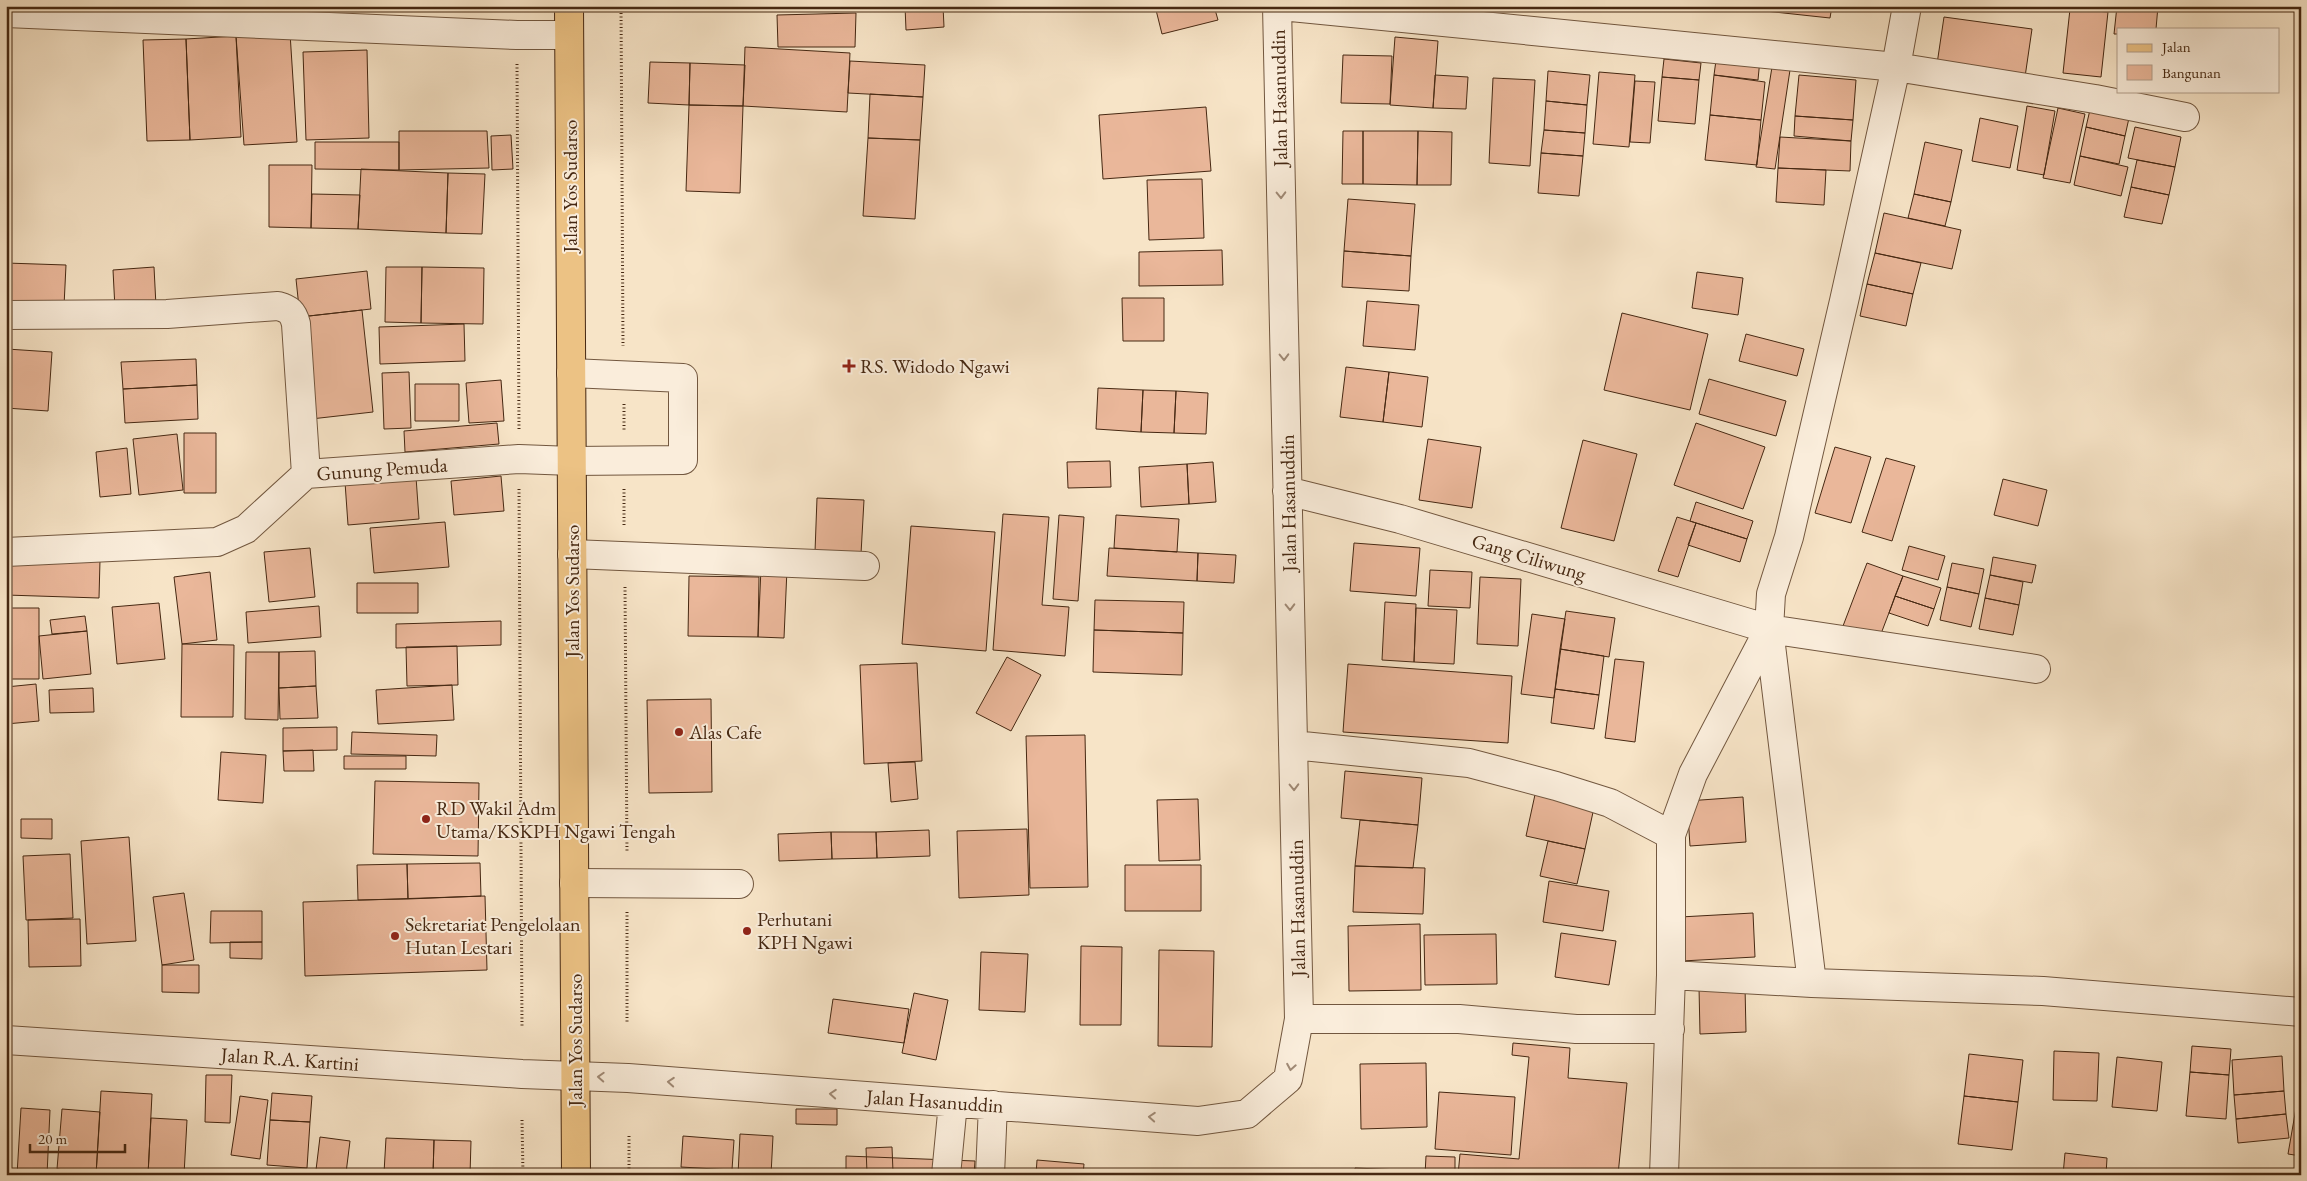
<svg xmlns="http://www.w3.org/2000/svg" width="2307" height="1181" viewBox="0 0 2307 1181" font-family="'EB Garamond',serif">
<rect width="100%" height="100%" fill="#f7e4c7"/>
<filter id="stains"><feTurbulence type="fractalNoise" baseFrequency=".004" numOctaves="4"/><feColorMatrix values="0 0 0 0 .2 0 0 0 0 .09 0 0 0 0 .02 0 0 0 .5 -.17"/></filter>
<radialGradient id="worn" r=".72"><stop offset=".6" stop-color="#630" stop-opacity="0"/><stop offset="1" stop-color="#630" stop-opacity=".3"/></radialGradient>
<path fill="#eab79a" stroke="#462812" d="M781,6H852L781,10Z
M905,6H943L944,27L906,30Z
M1155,6H1214L1218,20L1162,34Z
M1766,6H1832L1830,18L1765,11Z
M2117,6H2158L2156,29H2118V34H2114Z
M2070,9L2108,12L2101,77L2063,73Z
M856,13L855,47H778L777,15Z
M1944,17L2032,29L2025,77L1937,64Z
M290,33L297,142L244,145L236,36Z
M236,36L241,137L190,140L186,39Z
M1395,37L1438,41L1433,108L1390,105Z
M186,39L190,140L147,141L143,40Z
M745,47L850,53L847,112L743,106Z
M367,50L369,138L306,140L303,52Z
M1717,53L1760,59L1758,80L1714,75Z
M1343,55L1392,56L1390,104L1341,103Z
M1664,59L1701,63L1699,80L1662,77Z
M850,61L925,65L923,97L848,93Z
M650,62L690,63L689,105L648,103Z
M690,63L745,65L743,106L689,105Z
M1772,67L1790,70L1775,169L1756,167Z
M1548,71L1590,75L1587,105L1546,101Z
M1599,72L1635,75L1629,147L1593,144Z
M1435,75L1468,77L1466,109L1433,108Z
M1714,75L1765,82L1761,120L1710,115Z
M1799,75L1856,80L1853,120L1795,116Z
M1662,77L1699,80L1695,124L1658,121Z
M1493,78L1535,80L1530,166L1489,163Z
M1635,81L1655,82L1650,143L1630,142Z
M870,94L923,97L920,140L868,138Z
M1546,101L1587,105L1585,133L1544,130Z
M2092,101L2131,109L2125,136L2086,127Z
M689,105L743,106L740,193L686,191Z
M2027,106L2055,111L2044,175L2017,170Z
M1206,107L1211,171L1103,179L1099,115Z
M2058,108L2085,114L2070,183L2043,178Z
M1710,115L1761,120L1757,165L1705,160Z
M1795,116L1853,120L1851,141L1794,136Z
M1980,118L2018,126L2010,168L1972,161Z
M2086,127L2125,136L2119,164L2080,156Z
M2135,127L2181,137L2175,167L2128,158Z
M1544,130L1585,133L1583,156L1541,153Z
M399,131H487L489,168L399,170Z
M1343,131H1363V184H1342Z
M1363,131H1418L1417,185L1363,184Z
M1418,131L1452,132L1451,185H1417Z
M511,135L513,169L492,170L491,136Z
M1780,137L1851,141L1850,171L1778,168Z
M868,138L920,140L915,219L863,216Z
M315,142H399V170L315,169Z
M1925,142L1962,150L1951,202L1914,194Z
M1541,153L1583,156L1579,196L1538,193Z
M2080,156L2128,167L2121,196L2074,185Z
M2137,160L2175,167L2169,195L2131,187Z
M269,165H312L311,228L269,227Z
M1778,168L1826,170L1824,205L1776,202Z
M361,169L448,173L446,233L358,229Z
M448,173L485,174L482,234L446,233Z
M1202,179L1204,238L1149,240L1147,180Z
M2131,187L2169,195L2162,224L2124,217Z
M312,194L360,195L358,229L311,228Z
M1914,194L1951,202L1945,226L1908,218Z
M1348,199L1415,204L1411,256L1344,251Z
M1884,213L1961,230L1952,269L1875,253Z
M1222,250L1223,285L1139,286V252Z
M1344,251L1411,256L1409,291L1342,287Z
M1875,253L1921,263L1913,294L1867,284Z
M6,263L66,265L64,306L6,304Z
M154,267L156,306L115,309L113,270Z
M386,267H422L421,323L385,322Z
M422,267L484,268L483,324L421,323Z
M367,271L371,309L300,317L296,279Z
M1697,272L1743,278L1738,315L1692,308Z
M1867,284L1913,294L1906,326L1860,316Z
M1122,298H1164V341H1123Z
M1367,301L1419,305L1415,350L1363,346Z
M362,310L373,412L311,419L300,317Z
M1622,313L1708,334L1690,410L1604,390Z
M464,324L465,361L380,364L379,327Z
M1746,334L1804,349L1797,376L1739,361Z
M7,349L52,352L48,411L6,408Z
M196,359L197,385L123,389L121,362Z
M1346,367L1389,372L1383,422L1340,417Z
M409,372L411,428L384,429L382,373Z
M1389,372L1428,377L1422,427L1383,422Z
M1709,379L1786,401L1776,436L1699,414Z
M501,380L504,421L469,423L466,383Z
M415,384H459V421H415Z
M197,385L198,419L125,423L123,389Z
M1098,388L1143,390L1141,432L1096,429Z
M1143,390L1176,391L1174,433L1141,432Z
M1176,391L1208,393L1206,434L1174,433Z
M497,423L499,444L405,452L404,431Z
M1696,423L1765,447L1743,509L1674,485Z
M184,433H216V493H184Z
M177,434L183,490L139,495L133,439Z
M1428,439L1481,447L1472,508L1419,500Z
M1583,440L1637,454L1614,541L1561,528Z
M1835,447L1871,457L1851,523L1815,513Z
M127,448L131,494L100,497L96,452Z
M1886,458L1915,466L1892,541L1862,532Z
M1110,461L1111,487L1068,488L1067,462Z
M1213,462L1216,502L1189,504L1187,464Z
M1187,464L1189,504L1141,507L1139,467Z
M501,476L504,511L454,515L451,481Z
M416,477L419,519L348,525L345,482Z
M2003,479L2047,490L2038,526L1994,515Z
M817,498L864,500L861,554L815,552Z
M1696,502L1753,521L1747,539L1690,521Z
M1003,514L1049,517L1042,605L1069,607L1065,656L993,650Z
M1059,515L1084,517L1078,601L1053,599Z
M1116,515L1179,519L1177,552L1114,548Z
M1677,517L1696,523L1678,577L1658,571Z
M445,522L449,567L374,573L370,528Z
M1696,523L1747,539L1740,562L1688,545Z
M911,526L995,532L986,651L902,644Z
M1354,543L1420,548L1416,596L1350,591Z
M1909,546L1945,556L1938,580L1902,570Z
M310,548L315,597L269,602L264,552Z
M1109,548L1198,553L1197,581L1107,576Z
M1198,553L1236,555L1234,583L1197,581Z
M6,556L100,560L99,598L6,595Z
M1993,557L2036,565L2032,583L1990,575Z
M1867,563L1903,576L1879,639L1843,626Z
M1952,563L1984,569L1979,594L1947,587Z
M761,568L787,569L784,638L758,637Z
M1430,570L1472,572L1470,608L1428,606Z
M210,572L217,640L182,644L174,577Z
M1990,575L2023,582L2019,605L1985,598Z
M689,576L759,577L758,637L688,636Z
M1903,576L1941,588L1934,609L1895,596Z
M1480,577L1521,579L1518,646L1477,644Z
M357,583H418V613H357Z
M1947,587L1979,594L1971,627L1940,620Z
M1895,596L1934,609L1928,626L1889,613Z
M1985,598L2019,605L2013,635L1979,629Z
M1095,600L1184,602L1183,633L1094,630Z
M1385,602L1416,604L1414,662L1382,660Z
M159,603L165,659L117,664L112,607Z
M319,606L321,637L248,643L246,612Z
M6,608H39V679H6Z
M1416,608L1457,610L1454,664L1414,662Z
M1566,611L1615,618L1609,657L1560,649Z
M1532,614L1565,619L1554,698L1521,694Z
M85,616L87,631L52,634L50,620Z
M501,621V645L396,648V624Z
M1094,630L1183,633L1182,675L1093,672Z
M87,631L91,674L43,679L39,636Z
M182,644L234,645L233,717H181Z
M457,646L458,685L407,686L406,647Z
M1560,649L1604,656L1599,695L1555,689Z
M315,651L316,686L279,688V652Z
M246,652H279L278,720L245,719Z
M1007,657L1041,675L1011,731L976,713Z
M1615,659L1644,662L1635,742L1605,738Z
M917,663L922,761L864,764L860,665Z
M1348,664L1512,676L1508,743L1343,732Z
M36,684L39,721L6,724V687Z
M452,685L454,720L378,724L376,690Z
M316,686L318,718L280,719L279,688Z
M93,688L94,712L50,713L49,690Z
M1555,689L1599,695L1594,729L1551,723Z
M711,699L712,792L649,793L647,700Z
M337,727V750L283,751V728Z
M352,732L437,735L436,756L351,754Z
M1085,735L1088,887L1030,888L1026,736Z
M313,750L314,771H284L283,751Z
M221,752L266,755L263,803L218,800Z
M344,756H406V769H344Z
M915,762L918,799L891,802L888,763Z
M1345,771L1422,778L1418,825L1341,818Z
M375,781L479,783L478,856L373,854Z
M1536,790L1595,803L1585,849L1526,836Z
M1743,797L1746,842L1690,846L1687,801Z
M1198,799L1200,860L1159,861L1157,800Z
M21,819H52V839L21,838Z
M1360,820L1418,825L1413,868L1355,866Z
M1027,829L1029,895L959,898L957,831Z
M929,830L930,856L877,858L876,832Z
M831,832H876L877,858L832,859Z
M831,832L832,859L779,861L778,834Z
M129,837L136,941L87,944L81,841Z
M1548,841L1585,849L1577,884L1540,876Z
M6,850H8L7,926H6Z
M70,854L73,918L26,920L23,856Z
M480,863L481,896L408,899L407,864Z
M407,864L408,899L358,900L357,865Z
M1125,865H1201V911H1125Z
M1355,866L1425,868L1423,914L1353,912Z
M1549,881L1609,891L1603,931L1543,922Z
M184,893L194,960L162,965L153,897Z
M485,896L487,970L305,976L303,902Z
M211,911H262V942L210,943Z
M1753,913L1755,957L1682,961L1680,917Z
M80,919L81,966L29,967L28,920Z
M1420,924L1421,990L1349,991L1348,926Z
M1561,933L1616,941L1609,985L1555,977Z
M1496,934L1497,984L1425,985L1424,935Z
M230,942H262V959L230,958Z
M1081,946L1122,947L1121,1025H1080Z
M1159,950L1214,951L1212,1047L1158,1046Z
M981,952L1028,954L1025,1012L979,1010Z
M162,965H199V993L162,992Z
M1745,986L1746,1032L1700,1034L1699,987Z
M914,993L948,1000L936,1060L902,1053Z
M833,999L909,1009L904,1043L828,1033Z
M1513,1043L1570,1048L1568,1078L1627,1083L1618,1175H1458L1460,1154L1519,1159L1529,1057L1512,1055Z
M2192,1046L2231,1049L2229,1075L2190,1072Z
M2054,1051L2099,1053L2097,1101L2053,1100Z
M1969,1054L2023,1060L2018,1102L1964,1096Z
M2282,1056L2284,1091L2234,1095L2232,1060Z
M2117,1057L2162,1062L2157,1111L2112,1107Z
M1426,1063L1427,1127L1361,1129L1360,1064Z
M2190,1072L2229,1075L2226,1119L2186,1116Z
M206,1075H232L230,1123L205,1122Z
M101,1091L152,1094L148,1175H96Z
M2284,1091L2286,1114L2236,1119L2234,1095Z
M1439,1092L1515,1097L1511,1155L1435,1149Z
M272,1093L312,1096L310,1122L270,1120Z
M240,1096L268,1100L260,1159L231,1155Z
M1964,1096L2018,1102L2012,1150L1958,1144Z
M21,1108L50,1110L47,1175H17Z
M2296,1108L2301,1109V1156L2288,1154Z
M62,1109L100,1112L96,1175L57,1169Z
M796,1109H837V1125L796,1124Z
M2286,1114L2289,1138L2238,1143L2236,1119Z
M151,1118L187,1120L184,1175H148Z
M270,1120L310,1122L307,1168L267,1165Z
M740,1134L773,1136L771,1175H738Z
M683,1136L734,1140L732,1170L681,1167Z
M320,1137L350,1141L346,1173L316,1170Z
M386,1138L434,1140L433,1175L384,1173Z
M434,1140L471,1141L470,1175H433Z
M892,1147L893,1172L867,1173L866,1148Z
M2065,1153L2107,1158L2106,1175H2063Z
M846,1156L975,1161L974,1175H846Z
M1426,1156L1455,1157V1175H1425Z
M1037,1160L1084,1164L1083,1175H1036Z
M1355,1168L1425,1171V1175H1355Z
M57,1169L94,1175H56Z
M1093,1170L1131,1175H1092Z"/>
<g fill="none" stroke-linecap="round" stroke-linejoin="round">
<defs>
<path id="minor" d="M1281,6L1896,67L2095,99L2185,117
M6,13L517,35H569
M6,315L167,314L278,306C289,309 293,312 296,324L306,474
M1287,491L1400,519L1769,629L2036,669
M6,552L217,542L246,529L306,474L519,459L572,461L683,460V378L571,373
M572,554L865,566
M1769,629L1812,983
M1293,745L1469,763L1556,786L1610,803L1671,835
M574,883L739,884
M1671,975L1812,983L2043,991L2301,1012
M1299,1019H1459L1576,1029H1670
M6,1040L522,1074L628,1078L1198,1121L1247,1114L1288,1079L1299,1019L1277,6
M946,1175L953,1103
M990,1175L993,1105
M1664,1175L1671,975V835L1693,774L1769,629L1771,594L1789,537L1844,301L1896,67L1907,6"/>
<path id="major" d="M569,6L576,1175"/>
</defs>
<use href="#minor" stroke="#72573f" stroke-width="30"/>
<use href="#major" stroke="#462812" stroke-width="30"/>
<path stroke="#462812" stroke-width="3" stroke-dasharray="1 2.5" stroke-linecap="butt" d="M621,6L623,346
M517,64L519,430
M624,404V431
M519,489L522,1026
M624,489V526
M625,587L627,853
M627,912V1024
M522,1120L523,1175
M629,1136V1175"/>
<use href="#minor" stroke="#faeddb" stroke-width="28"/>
<use href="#major" stroke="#ecc284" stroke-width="28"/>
</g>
<defs><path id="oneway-chevron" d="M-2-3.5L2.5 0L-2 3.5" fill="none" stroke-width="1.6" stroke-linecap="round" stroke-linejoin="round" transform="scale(1.25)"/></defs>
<g stroke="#a08a76">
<use href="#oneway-chevron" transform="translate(1281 195) rotate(89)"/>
<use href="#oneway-chevron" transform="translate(1284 357) rotate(89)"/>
<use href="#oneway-chevron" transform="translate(1290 607) rotate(89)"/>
<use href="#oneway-chevron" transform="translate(1294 787) rotate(89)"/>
<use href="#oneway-chevron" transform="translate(1291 1067) rotate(100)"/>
<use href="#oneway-chevron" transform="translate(601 1077) rotate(-177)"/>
<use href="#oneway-chevron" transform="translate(671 1082) rotate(-176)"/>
<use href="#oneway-chevron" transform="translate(833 1094) rotate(-176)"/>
<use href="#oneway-chevron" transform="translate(1152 1117) rotate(-176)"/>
</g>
<g fill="#8f2418" stroke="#faeddb" stroke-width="2">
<path d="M846.5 358.5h5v5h5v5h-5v5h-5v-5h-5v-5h5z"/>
<circle cx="679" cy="732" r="5"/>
<circle cx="426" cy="819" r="5"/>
<circle cx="747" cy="931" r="5"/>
<circle cx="395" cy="936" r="5"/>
</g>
<g text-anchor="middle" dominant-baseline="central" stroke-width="4" stroke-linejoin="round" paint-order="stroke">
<g font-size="20" fill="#462812" stroke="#faeddb">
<text transform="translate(1279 98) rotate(-91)">Jalan Hasanuddin</text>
<text transform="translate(570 186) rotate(-90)">Jalan Yos Sudarso</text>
<text transform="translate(382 469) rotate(-4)">Gunung Pemuda</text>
<text transform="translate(1288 503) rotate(-91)">Jalan Hasanuddin</text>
<text transform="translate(1529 557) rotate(17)">Gang Ciliwung</text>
<text transform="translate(572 591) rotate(-90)">Jalan Yos Sudarso</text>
<text transform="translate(1297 908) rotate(-91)">Jalan Hasanuddin</text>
<text transform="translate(575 1040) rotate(-90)">Jalan Yos Sudarso</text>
<text transform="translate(290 1059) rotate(4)">Jalan R.A. Kartini</text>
<text transform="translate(935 1101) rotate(4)">Jalan Hasanuddin</text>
</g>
<g font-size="20" fill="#462812" stroke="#faeddb" text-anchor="start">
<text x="860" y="366">RS. Widodo Ngawi</text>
<text x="689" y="732">Alas Cafe</text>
<text x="436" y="808">RD Wakil Adm<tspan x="436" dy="23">Utama/KSKPH Ngawi Tengah</tspan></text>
<text x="757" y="919">Perhutani<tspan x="757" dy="23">KPH Ngawi</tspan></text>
<text x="405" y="924">Sekretariat Pengelolaan<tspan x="405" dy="23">Hutan Lestari</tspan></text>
</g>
</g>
<rect width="2307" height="1181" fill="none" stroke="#f7e4c7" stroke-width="25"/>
<rect x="8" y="8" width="2292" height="1166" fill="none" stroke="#462812" stroke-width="2.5"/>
<rect x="12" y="12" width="2282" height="1156" fill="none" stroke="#462812"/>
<rect x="2117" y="28" width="162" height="65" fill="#faeddb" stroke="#b29e8b"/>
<rect x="2127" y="44" width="25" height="8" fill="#ecc284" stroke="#b29e8b"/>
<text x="2162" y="52" font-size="15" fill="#462812">Jalan</text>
<rect x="2127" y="65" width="25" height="15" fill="#eab79a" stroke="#b29e8b"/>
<text x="2162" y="78" font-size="15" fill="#462812">Bangunan</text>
<path d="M30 1144v8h95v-8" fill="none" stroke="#462812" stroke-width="2.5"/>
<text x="38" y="1144" font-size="15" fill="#462812" stroke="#faeddb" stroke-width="4" paint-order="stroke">20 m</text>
<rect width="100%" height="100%" filter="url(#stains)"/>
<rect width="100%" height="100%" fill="url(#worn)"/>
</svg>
